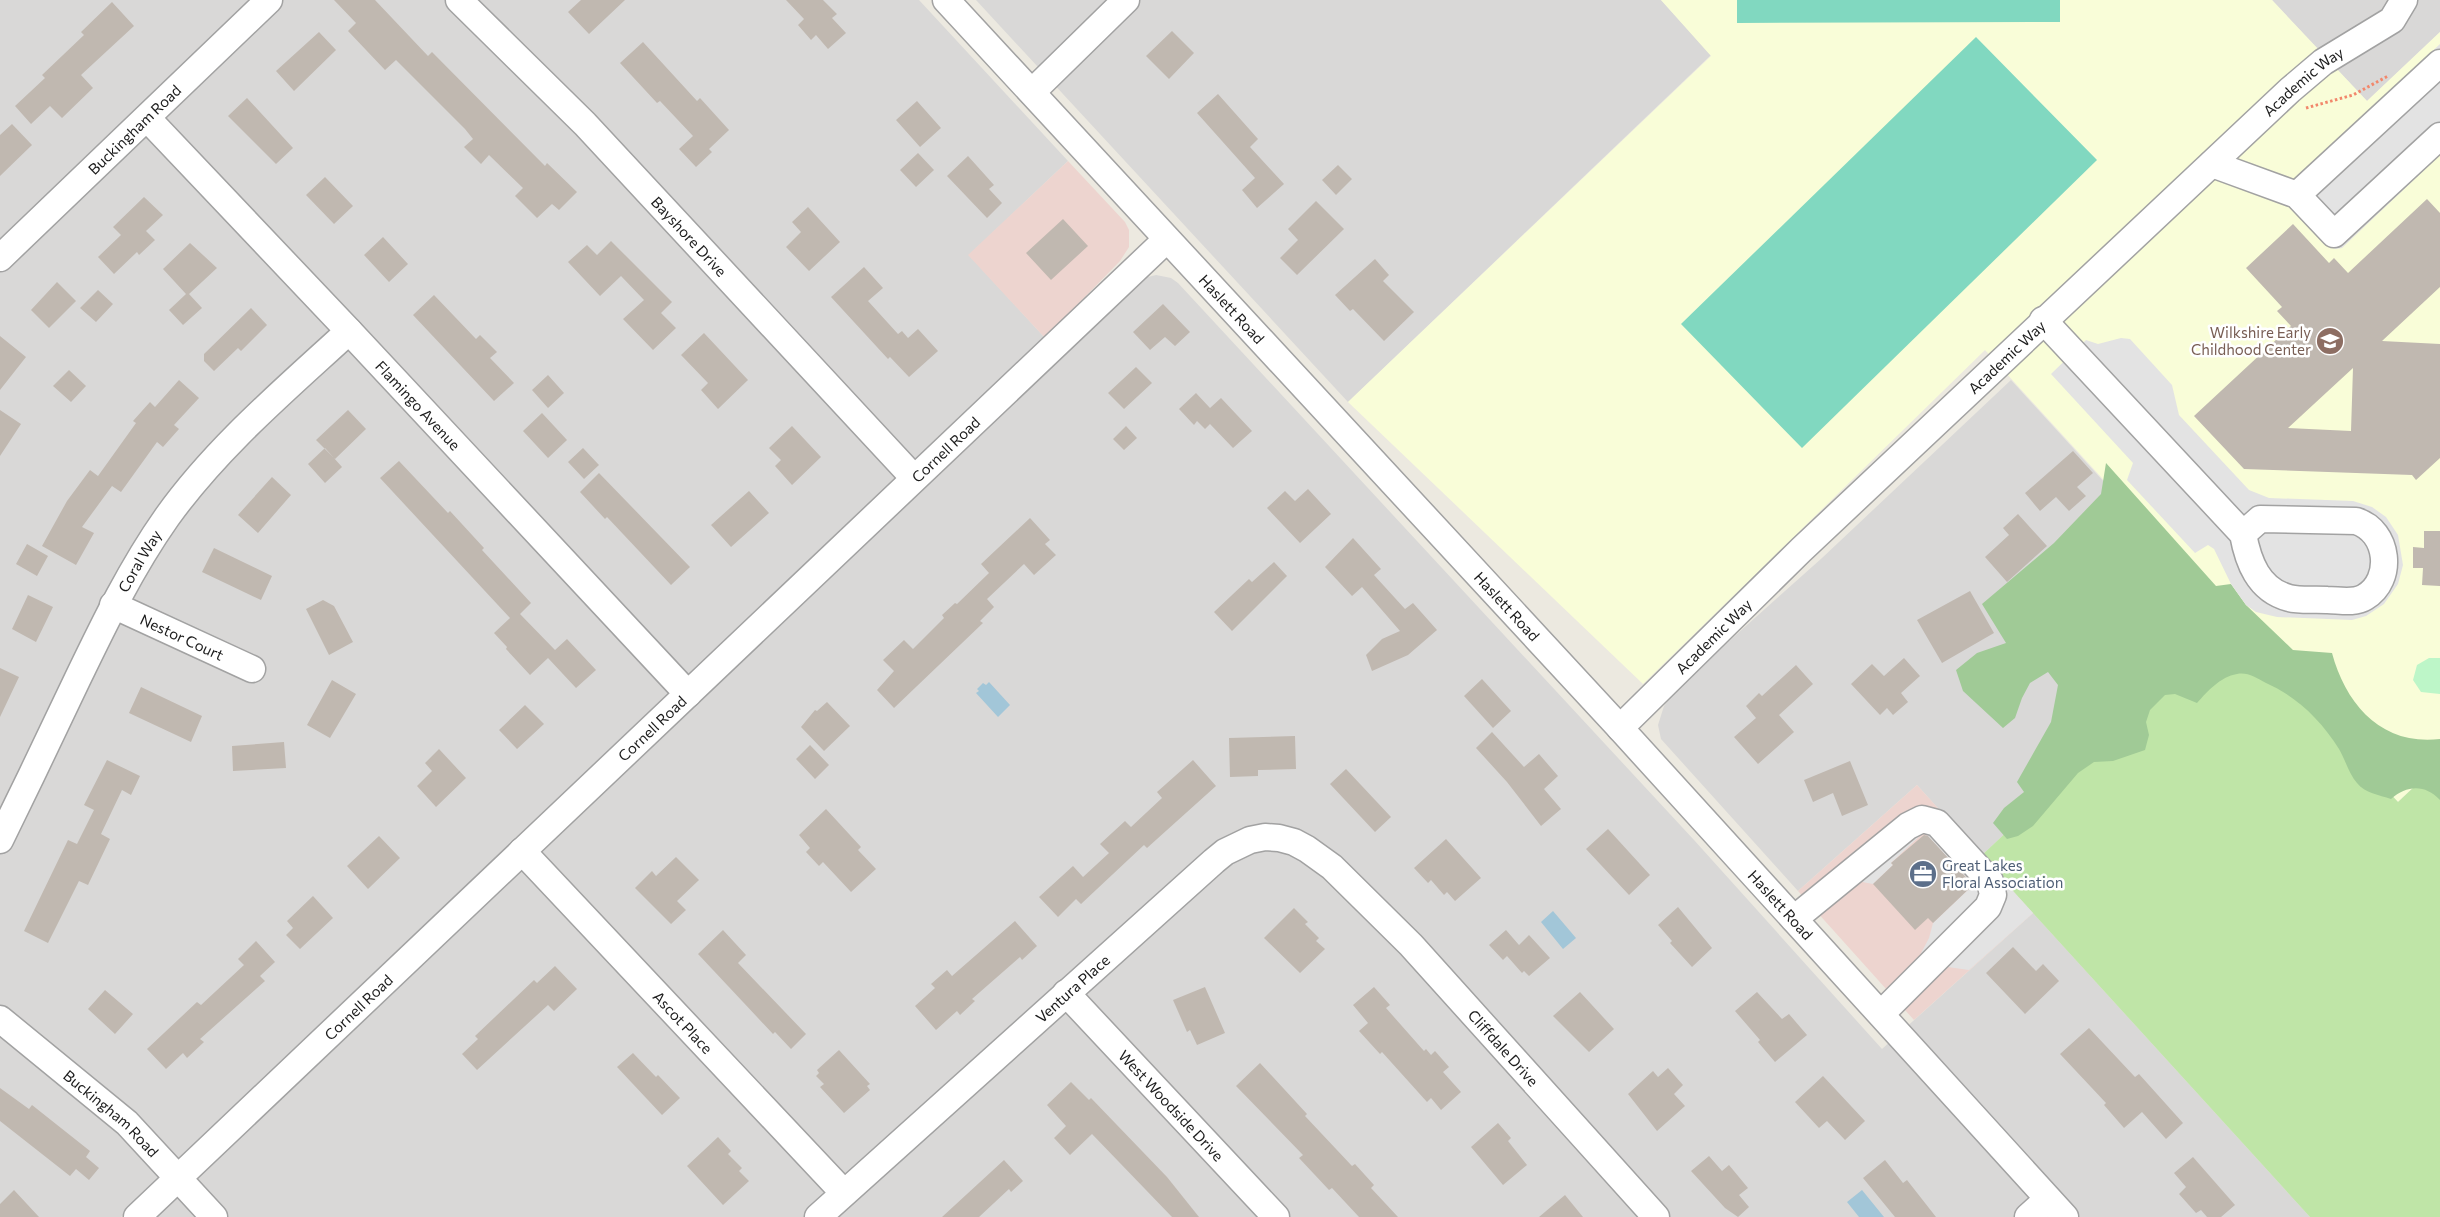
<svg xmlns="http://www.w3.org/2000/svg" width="2440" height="1217" viewBox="0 0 2440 1217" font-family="Commissioner,sans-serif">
<rect width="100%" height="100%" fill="#ece9e0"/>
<path fill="#d9d8d7" d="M0,0H919L1068,161L969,255L1045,338L121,1217H0Z
M976,0H1661L1711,55L1348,402Z
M2272,0H2440V32L2367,101Z
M1156,275L1171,278L1178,283L1694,840L1882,1049L2033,913L2310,1217H151L1140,279Z
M2011,380L2231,621L1981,856L1917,785L1798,891L1661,739L1658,725L1664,706L1680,685L1822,558Z"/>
<path fill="#edd4cf" d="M1068,161L1125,222L1129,230V247L1120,261L1045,338L968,255Z
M1917,785L2033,913L1914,1020L1798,891Z"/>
<path fill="#f9fdd8" d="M1661,0H2272L2367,101L2440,32V779L2432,770L2398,802L1985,350L1643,684L1348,402L1711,56Z"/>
<path fill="#bfe5a7" d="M2231,621L2398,802L2432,770L2440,779V1217H2310L1981,856Z"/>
<path fill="#a0ca96" d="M2106,463L2216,586L2231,584L2246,605L2293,650L2332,653C2346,705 2382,746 2440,739V800C2425,784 2407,785 2391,799C2379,795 2365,793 2357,783C2349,774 2345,759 2339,749C2321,720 2296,696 2266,683C2256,678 2248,672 2237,674C2220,677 2208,691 2197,703L2175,694L2165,695L2150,710L2146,722L2149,735L2145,750L2113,761L2094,762L2078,773L2033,826L2018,836L2007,839L1993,823L2004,808L2024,792L2017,782L2051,722L2058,685L2048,672L2030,683L2022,698L2015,718L2003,728L1963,691L1956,670L1977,653L2006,643L1982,604L2054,543L2101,494Z"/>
<path fill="#bdf6c8" d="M2429,658H2440V694L2421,692L2413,680L2417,665Z"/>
<path fill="#81d8c0" d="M1737,0H2060V22L1737,23Z
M1976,37L2097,160L1802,448L1681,324Z"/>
<path fill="#e3e3e3" d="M2440,44V155L2342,248L2336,249L2327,246L2278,195Z
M2121,338L2130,339L2172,385L2179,415L2249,490L2269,498L2353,501L2372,507L2386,517L2398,535L2403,565L2398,584L2384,604L2366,616L2352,620L2277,617L2256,612L2246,605L2231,584L2214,549L2208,545L2195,553L2127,480L2133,463L2051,374L2086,340L2098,344Z
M1946,817L2033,913L1969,970L1948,967L1940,970L1904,1009L1886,988L1898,984L1918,959L1929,938L1933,923L1973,885L1924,832L1891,863L1893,865L1873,884L1857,881L1901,819Z"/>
<path fill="#a2c6d8" d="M989,682L1010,705L998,717L976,693L979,691L977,689L983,683L986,685Z
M1553,911L1576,938L1563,949L1541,922Z
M1862,1190L1884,1217H1859L1847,1202Z"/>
<path fill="#c0b8b0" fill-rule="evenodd" d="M334,0H375L428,56L432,52L545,166L547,163L577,192L559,210L552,204L537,218L515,196L523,188L489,155L481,164L464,147L473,139L465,129L396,60L385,70L348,31L356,23Z
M581,0H625L589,34L568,12Z
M786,0H823L837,14L832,18L846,33L828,49L816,35L811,40L798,25L804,19Z
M112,2L134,26L81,75L93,88L62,118L50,106L31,124L15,106L45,78L42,75L84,35L81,32Z
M1172,31L1194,53L1169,79L1146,56Z
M319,32L336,50L294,91L276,71Z
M643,42L697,101L700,98L729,130L709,149L712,152L696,167L679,149L693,136L660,101L657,103L620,63Z
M1218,94L1258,139L1250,147L1284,184L1257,208L1242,190L1255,178L1197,113Z
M247,98L293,148L276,164L228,116Z
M917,101L941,128L920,147L896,120Z
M12,124L32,145L0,176V135Z
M918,153L934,170L916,187L900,170Z
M968,156L994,185L989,189L1002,203L987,218L947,176Z
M1338,165L1352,179L1336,195L1322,180Z
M325,177L353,206L334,224L306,195Z
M144,197L163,215L146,231L155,240L139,255L137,252L114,274L98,257L121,235L113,227Z
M2427,199L2440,213V287L2382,341L2440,344V458L2416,480L2412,475L2244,469L2194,416L2291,326L2277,311L2282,307L2246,268L2293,224L2329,263L2334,258L2348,273ZM2353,368L2351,431L2288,428Z
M1316,201L1344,229L1297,275L1280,258L1298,240L1288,229Z
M808,207L840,242L809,271L786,247L801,232L792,222Z
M1063,219L1088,246L1051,280L1026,253Z
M383,237L408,264L389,282L364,255Z
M611,241L672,302L661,313L676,328L653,350L623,319L644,300L621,276L600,296L568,262L587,245L597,255Z
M190,243L217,268L189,294L202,308L183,325L169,310L186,294L163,269Z
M1375,259L1389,275L1383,281L1414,312L1384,341L1353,309L1350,311L1335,295Z
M864,267L883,288L868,301L898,334L902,331L908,338L918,329L938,351L909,377L890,357L888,359L831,297Z
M57,282L76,301L49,328L31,310Z
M98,290L113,304L96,322L80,308Z
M434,295L476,339L480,335L497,352L490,358L514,383L494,401L413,315Z
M1163,304L1190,332L1175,346L1165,337L1150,350L1133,332Z
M251,308L267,325L241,351L238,348L214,371L204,361V354Z
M704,333L748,380L718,409L701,390L708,383L681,355Z
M0,336L26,357L0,390Z
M1136,367L1152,383L1124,409L1108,393Z
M69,370L86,386L71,402L53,386Z
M548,375L564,393L548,408L532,390Z
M179,380L199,398L174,425L179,429L163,447L157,442L121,492L112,486L82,527L94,533L76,565L42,546L67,501L90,470L98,476L136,423L133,421L150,402L155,407Z
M1196,393L1210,408L1221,398L1252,431L1233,448L1210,424L1205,429L1197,421L1194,425L1179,409Z
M0,410L21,424L0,456Z
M348,410L366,429L335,459L316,440Z
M542,413L567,440L548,458L523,431Z
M792,426L821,457L792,485L775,466L781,460L769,448Z
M1126,426L1137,438L1124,450L1113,439Z
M325,448L342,467L325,483L308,464Z
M583,448L599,465L584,479L568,462Z
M2073,451L2093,473L2077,487L2086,496L2069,511L2056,497L2040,511L2025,493Z
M399,461L448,513L450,511L484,548L482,550L531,603L520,614L555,650L567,639L596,670L576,688L548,658L530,675L506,649L507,647L494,633L510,618L380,478Z
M599,473L690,567L671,585L607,517L605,519L580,492Z
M272,477L291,495L258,533L238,515Z
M1308,489L1331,514L1300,543L1267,508L1285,491L1295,501Z
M749,491L769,513L731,547L711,525Z
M2018,514L2047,546L2007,582L1985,557L2009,535L2003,528Z
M1030,518L1050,540L1045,544L1056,555L1034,575L1024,564L987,599L994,607L980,621L983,623L894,708L877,690L894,671L883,660L904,640L913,649L944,618L942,615L955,603L957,604L989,573L981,564Z
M2424,531H2440V586L2422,585L2423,568H2413V547L2424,548Z
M1353,538L1381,569L1374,575L1405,609L1413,603L1437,630L1408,655L1372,671L1366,655L1382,639L1400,631L1362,587L1352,596L1325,567Z
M27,544L48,556L37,576L16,564Z
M214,548L272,576L261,600L202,572Z
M1274,562L1287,576L1232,631L1214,612L1249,579L1252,582Z
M1970,591L1994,633L1942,663L1917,620Z
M28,595L53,607L36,642L12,629Z
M323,600L334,606L353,642L329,655L306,609Z
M1904,658L1920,676L1901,693L1908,702L1893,715L1887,708L1880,715L1851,684L1872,664L1884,676Z
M1796,665L1813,684L1779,715L1794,732L1758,764L1734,737L1756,718L1746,706L1759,693L1762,696Z
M0,668L19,677L0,717Z
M1482,679L1511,711L1493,728L1464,696Z
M332,680L356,694L330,738L307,725Z
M141,687L202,716L191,742L129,713Z
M827,702L850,726L824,751L801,727L815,710L817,711Z
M525,705L544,724L517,749L499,730Z
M1492,732L1524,767L1539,754L1558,776L1544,789L1561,809L1541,826L1507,782L1476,748Z
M1295,736L1296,769L1258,770V776L1230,777L1229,738Z
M284,742L286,768L233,771L232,746Z
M810,745L829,765L815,779L796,759Z
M439,749L466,778L436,807L417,786L432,771L425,763Z
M107,760L140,776L131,795L122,790L101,834L110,839L88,885L79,881L48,943L24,931L68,840L77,844L94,810L84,805Z
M1193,760L1216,786L1147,848L1144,845L1081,904L1076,899L1058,917L1039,897L1073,866L1083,877L1109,853L1100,844L1125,821L1131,827L1162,798L1157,792Z
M1850,761L1868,805L1842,816L1833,793L1813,802L1804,780Z
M1346,769L1391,817L1375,832L1330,784Z
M826,809L861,847L858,850L876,869L851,892L823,862L819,866L806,852L810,848L799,835Z
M1608,829L1650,875L1629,895L1586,849Z
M1924,835L1928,836L1973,885L1933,923L1928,918L1915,930L1873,884L1893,865L1891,863Z
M379,836L400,858L368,889L347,866Z
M1446,839L1481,878L1455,901L1447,892L1444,895L1431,880L1428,883L1414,868Z
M676,857L699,880L677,901L686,910L671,924L635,888L652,871L656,876Z
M313,896L333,918L300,949L286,935L293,928L287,921Z
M1678,907L1712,948L1692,967L1670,943L1672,941L1658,925Z
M1294,908L1308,922L1305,924L1319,938L1316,941L1325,949L1300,973L1264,938Z
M1015,921L1037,946L1022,960L1020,957L972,999L975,1001L960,1015L957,1011L936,1030L915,1006L935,988L931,984L947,970L952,976Z
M723,930L746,955L738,963L806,1034L791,1049L775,1032L773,1034L698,954Z
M1506,930L1519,945L1529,935L1550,958L1529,976L1524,971L1522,973L1507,956L1503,960L1489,945Z
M256,941L275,962L260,976L265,981L200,1039L204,1042L187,1058L183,1053L166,1069L147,1049L197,1002L201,1005L244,965L238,959Z
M2013,947L2036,971L2043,964L2059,981L2025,1014L1986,973Z
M555,966L577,989L554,1011L548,1005L477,1070L462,1054L478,1039L475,1036L534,980L537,983Z
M1205,987L1225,1033L1197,1045L1190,1030L1187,1032L1173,1000Z
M1374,987L1390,1005L1386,1008L1424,1051L1426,1049L1431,1055L1435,1051L1449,1067L1443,1072L1461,1092L1441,1110L1431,1098L1427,1102L1382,1052L1380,1054L1359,1031L1368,1023L1353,1005Z
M105,990L133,1014L115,1034L88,1009Z
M1580,992L1614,1029L1589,1052L1553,1016Z
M1757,992L1782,1019L1789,1014L1807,1035L1775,1062L1758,1042L1760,1040L1735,1011Z
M2089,1028L2135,1077L2139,1074L2183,1123L2166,1139L2142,1112L2124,1128L2104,1105L2106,1103L2060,1054Z
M839,1050L870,1084L867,1086L870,1090L844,1113L820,1087L824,1084L816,1076L819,1073L817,1070Z
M633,1053L656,1077L658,1075L680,1098L662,1115L617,1067Z
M1260,1063L1307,1114L1305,1116L1352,1166L1355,1164L1374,1185L1371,1188L1398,1217H1359L1332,1188L1329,1190L1299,1158L1303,1155L1236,1086Z
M1668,1068L1683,1085L1674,1094L1685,1106L1657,1131L1628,1094L1653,1071L1658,1077Z
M1823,1076L1865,1121L1845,1140L1827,1121L1819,1128L1795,1102Z
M1071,1082L1089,1100L1091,1098L1167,1177L1199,1217H1172L1092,1134L1070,1155L1054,1138L1066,1126L1047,1105Z
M0,1088L29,1109L32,1105L90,1151L86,1157L99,1168L89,1180L76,1169L70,1176L0,1121Z
M1498,1123L1511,1138L1508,1141L1527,1165L1503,1185L1471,1147Z
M718,1137L731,1151L728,1154L742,1168L739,1171L749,1181L723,1205L687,1166Z
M1709,1156L1722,1171L1729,1165L1748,1188L1739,1195L1749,1207L1738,1217L1725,1208L1691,1171Z
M2193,1157L2235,1205L2221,1217H2207L2201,1210L2196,1213L2179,1194L2186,1187L2174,1173Z
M1004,1160L1023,1181L1011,1192L1009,1189L979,1217H942Z
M1885,1160L1903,1183L1907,1180L1936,1217H1895L1863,1178Z
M14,1190L39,1217H0V1204Z
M1565,1195L1583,1217H1539Z"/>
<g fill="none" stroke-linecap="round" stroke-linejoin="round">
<defs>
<g id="minor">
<path id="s1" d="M459,0L585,124L914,478"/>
<path id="s2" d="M946,0L1620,728L2065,1217"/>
<path d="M1032,92L1126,0"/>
<path id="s3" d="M147,118L349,331L688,694"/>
<path d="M2212,164L2297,195L2334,234L2440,136"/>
<path d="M2297,195L2440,63"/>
<path id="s4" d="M0,258L269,0"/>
<path d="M2043,320L2243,534C2248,561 2258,590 2289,598C2301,601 2315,599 2327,600C2339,600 2354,604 2365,597C2394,580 2389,531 2356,521L2260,519L2243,534"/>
<path id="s5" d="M113,605L252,669"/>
<path id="s6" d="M1620,728L1801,550L2290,90L2323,62L2392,20L2404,0"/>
<path id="s7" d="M0,840C26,787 52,733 77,680C104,624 131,568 167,517C217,447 286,389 349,331"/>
<path id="s8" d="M522,851L844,1193"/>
<path d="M1794,919L1908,826L1922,819L1937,823L1990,881L1993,895L1988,907L1881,1014"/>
<path id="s9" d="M1066,993L1276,1217"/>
<path id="s10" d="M0,1019L127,1123L214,1217"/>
<path id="s11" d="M137,1217L1166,240"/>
<path id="s12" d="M818,1217L1214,861L1225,852L1250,840L1265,837L1279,838L1294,842L1307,849L1332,867L1411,945L1656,1217"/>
<path d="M2028,1217L2048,1199"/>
</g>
</defs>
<use href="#minor" stroke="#a2a2a2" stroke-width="29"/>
<path stroke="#f2876b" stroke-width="3" stroke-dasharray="2.5 2.5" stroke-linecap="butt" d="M2306,108L2353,95L2388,76"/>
<use href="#minor" stroke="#fff" stroke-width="26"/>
</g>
<defs>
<symbol id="school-disc" viewBox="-11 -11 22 22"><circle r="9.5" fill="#8d6e63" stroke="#fff"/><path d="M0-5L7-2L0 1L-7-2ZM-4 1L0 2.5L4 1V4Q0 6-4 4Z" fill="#fff"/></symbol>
<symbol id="office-disc" viewBox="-11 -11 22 22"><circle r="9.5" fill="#5c6f8a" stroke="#fff"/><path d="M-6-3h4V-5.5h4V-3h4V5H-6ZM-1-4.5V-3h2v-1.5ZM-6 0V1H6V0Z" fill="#fff"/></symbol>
</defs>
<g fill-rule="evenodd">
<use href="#school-disc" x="2314" y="325" width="32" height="32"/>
<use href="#office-disc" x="1907" y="858" width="32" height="32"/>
</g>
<g text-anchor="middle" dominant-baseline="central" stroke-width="5" stroke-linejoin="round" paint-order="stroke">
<g font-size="15" fill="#1b1b1b" stroke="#fff">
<text stroke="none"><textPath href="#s6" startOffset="941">Academic Way</textPath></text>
<text stroke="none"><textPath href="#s4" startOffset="186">Buckingham Road</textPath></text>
<text stroke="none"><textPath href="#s1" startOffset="330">Bayshore Drive</textPath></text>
<text stroke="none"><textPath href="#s2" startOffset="421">Haslett Road</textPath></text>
<text stroke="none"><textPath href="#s6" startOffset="536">Academic Way</textPath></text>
<text stroke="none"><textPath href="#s3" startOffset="395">Flamingo Avenue</textPath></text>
<text stroke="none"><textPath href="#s11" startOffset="1115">Cornell Road</textPath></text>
<text stroke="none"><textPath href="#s7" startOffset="312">Coral Way</textPath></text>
<text stroke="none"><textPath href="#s2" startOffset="826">Haslett Road</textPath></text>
<text stroke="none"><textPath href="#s6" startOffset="131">Academic Way</textPath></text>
<text stroke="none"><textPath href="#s5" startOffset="76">Nestor Court</textPath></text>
<text stroke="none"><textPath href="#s11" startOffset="710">Cornell Road</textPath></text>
<text stroke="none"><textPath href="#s2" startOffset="1231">Haslett Road</textPath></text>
<text stroke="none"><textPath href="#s12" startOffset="342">Ventura Place</textPath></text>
<text stroke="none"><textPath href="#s11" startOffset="305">Cornell Road</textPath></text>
<text stroke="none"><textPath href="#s8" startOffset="235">Ascot Place</textPath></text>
<text stroke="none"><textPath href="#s12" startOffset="914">Cliffdale Drive</textPath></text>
<text stroke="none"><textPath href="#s9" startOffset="154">West Woodside Drive</textPath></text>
<text stroke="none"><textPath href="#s10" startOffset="146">Buckingham Road</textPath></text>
</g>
<g font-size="15" fill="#785e54" stroke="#fff" text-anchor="end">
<text x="2311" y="332">Wilkshire Early<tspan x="2311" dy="17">Childhood Center</tspan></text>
</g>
<g font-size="15" fill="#4e5e75" stroke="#fff" text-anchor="start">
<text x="1942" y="865">Great Lakes<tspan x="1942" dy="17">Floral Association</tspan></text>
</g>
</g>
</svg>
